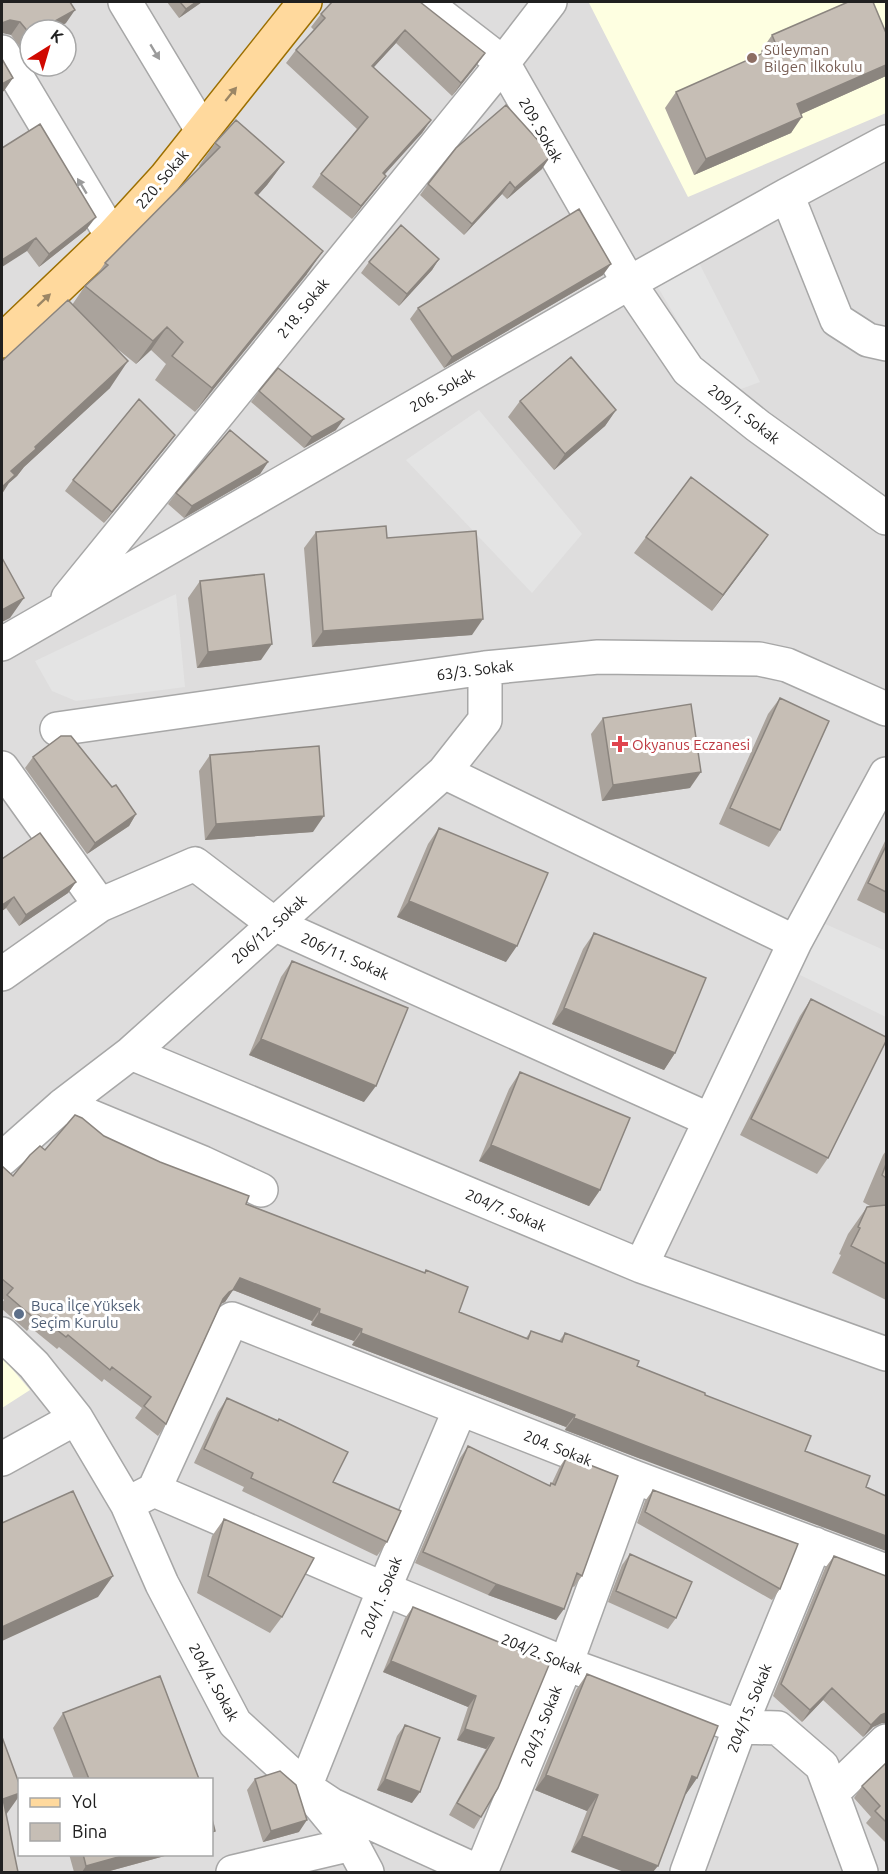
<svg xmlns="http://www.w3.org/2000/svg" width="888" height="1874" viewBox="0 0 888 1874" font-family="Ubuntu,sans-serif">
<rect width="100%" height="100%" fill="#f1eee6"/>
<path fill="#dedddd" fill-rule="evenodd" d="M2,2H886V1872H2ZM30,30H66V66H30ZM20,1780H212V1854H20Z"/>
<path fill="#feffe1" d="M591,2H886V113L688,197L589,3Z
M2,1357L30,1390L2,1408Z"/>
<path fill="#e4e4e4" d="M697,259L760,382L722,396L656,284Z
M479,410L582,534L532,593L406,460Z
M176,594L185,687L76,701L52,691L35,661Z
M823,923L886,951V1017L798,974Z"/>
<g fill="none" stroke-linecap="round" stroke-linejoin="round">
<defs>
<path id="minor" d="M125,2L202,130
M424,2L503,63L629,283L688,370L758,426L886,518
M2,52L112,236
M787,195L837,320L868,340L886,344
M68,598L503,63L550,2
M2,644L629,283L787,195L886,142
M57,729L485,668L598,657L759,659L787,665L886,709
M2,768L100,905
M444,772L795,942
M2,974L100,905L195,864L274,924L710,1120
M131,1053L641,1266L886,1354
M63,1105L203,1163L261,1190
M2,1159L63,1105L131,1053L444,772L485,720V668
M641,1266L795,942L886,774
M2,1334L34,1365L76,1418L127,1504L162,1584L235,1723L305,1787L332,1805L479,1872
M2,1459L76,1418
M154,1490L384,1589L566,1664L740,1727L778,1728L822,1766L861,1872
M127,1504L154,1490L232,1319L634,1477L886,1571
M832,1793L886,1741
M233,1872L352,1844
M367,1872L352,1844L305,1787L384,1589L460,1409
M481,1872L566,1664L634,1477
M687,1872L740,1727L815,1544"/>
<path id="major" d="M2,341L112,236L165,178L305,2"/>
</defs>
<use href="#minor" stroke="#a7a7a7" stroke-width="36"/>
<use href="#major" stroke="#9c6f00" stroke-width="36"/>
<use href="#minor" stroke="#fff" stroke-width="33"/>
<use href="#major" stroke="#ffd99d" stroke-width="33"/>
</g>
<path fill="#aaa39c" d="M2,2L66,23L54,30H30V43L21,48L11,35Z
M167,2H202L179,18Z
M420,2L476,66L452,96L396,43L373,68L431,120L422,133L385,174L376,189L352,219L312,187L321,174L357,129L286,63L296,50L314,30L311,27L321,14Z
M772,35L886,76L801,114L791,133L694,175L665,108L676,92L762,54L761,51Z
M215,143L284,162L267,185L258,195L307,274L195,412L155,380L166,364L151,350L136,364L110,343V388L24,467L17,476L9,483L72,305L85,286L96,276L105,263L200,167L199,166Z
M2,148L86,230L39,267L27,251Z
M542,169L507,199L502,194L464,235L420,195L428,184Z
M439,259L432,270L399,306L361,273L369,262Z
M603,275L444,368L410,319L418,308Z
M259,391L336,430L304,448L251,402Z
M520,401L616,410L605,426L554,470L508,417Z
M167,446L104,523L65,491L73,480Z
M268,462L260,474L184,518L168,504L176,493Z
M316,532L387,538L472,635L312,647L304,548Z
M768,535L712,611L634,553L646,537Z
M200,581L261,660L197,668L188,598Z
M780,698V830L769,847L719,824L768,714Z
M603,718L690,788L602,801L591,734Z
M210,755L313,832L205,840L199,771Z
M33,757L112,787L136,814L129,826L87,854L25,768Z
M439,828L506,962L397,917L428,844Z
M886,839V914L857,900Z
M2,859L76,882L68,893L19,926L6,908L2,911Z
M594,933L675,1053L664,1070L552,1024L583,949Z
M292,961L364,1102L249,1055L281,977Z
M811,999L828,1158L817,1174L740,1135L800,1016Z
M520,1072L600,1190L589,1206L479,1161L509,1089Z
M104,1136L246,1204L424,1273L426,1270L459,1312L526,1338L531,1331L559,1341L565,1333L637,1366L641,1459L565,1430L566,1427L352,1345L354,1341L311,1325L312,1321L233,1290L225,1302L221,1304L166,1424L158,1436L135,1418L142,1408L104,1379L102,1382L59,1347L57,1349L30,1327L27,1331L2,1309V1303L4,1300L2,1298V1166L13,1176L45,1150Z
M886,1151V1300L832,1273L841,1255L839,1254L848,1234L867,1207L870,1206L863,1202L883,1155Z
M227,1398L333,1482L387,1542L377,1556L242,1491L244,1487L194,1463L218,1412Z
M468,1446L549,1486L551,1483H552L559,1468L567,1456L582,1576L574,1587L572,1586L556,1620L488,1595L415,1563L460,1458Z
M653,1490L780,1589L772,1600L637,1523L645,1501Z
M224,1519L282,1617L270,1633L197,1593L212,1536Z
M630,1554L676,1618L668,1629L608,1602L622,1565Z
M834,1556L886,1576V1723H882L873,1727L863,1737L823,1700L802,1722L773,1696L825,1568Z
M413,1607L545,1661L481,1817L474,1829L449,1815L486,1749L457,1740L468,1707L383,1672L405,1618Z
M587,1674L697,1778L686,1794L571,1852L587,1811L535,1790L576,1690Z
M63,1713L199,1779H74L53,1728Z
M405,1725L412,1803L377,1790L397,1736Z
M886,1763V1843L866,1823L871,1817L854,1798L862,1786Z
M255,1779L299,1832L263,1842L247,1790Z
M69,1854H172L106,1872H74Z"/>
<path fill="#8b857f" d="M196,2H202L179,18L186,9Z
M75,10L66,23L54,30H39Z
M10,20L20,22L11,35L2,33V23Z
M405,30L396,43L362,80L372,66Z
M30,35V43L21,48Z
M485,53L476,66L452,96L461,83Z
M886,65V76L786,121L797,104Z
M13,78L4,91L2,92V84Z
M802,117L791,133L694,175L706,159Z
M431,120L422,133L374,186L383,173Z
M550,157L542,169L507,199L515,188Z
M284,162L267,185L239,216L255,193Z
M386,176L376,189L352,219L361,206Z
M510,182L502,194L464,235L472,224Z
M96,217L86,230L39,267L49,254Z
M36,238L27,251L2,267V260Z
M323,251L307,274L195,412L212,388Z
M439,259L432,270L399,306L407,294Z
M611,264L603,275L444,368L452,357Z
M167,327L151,350L136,364L153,341Z
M128,361L110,388L24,467L17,476L9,483L2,494V484L11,471L35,447Z
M616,410L605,426L554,470L565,454Z
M344,419L336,430L304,448L312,437Z
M175,435L167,446L104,523L112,512Z
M268,462L260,474L184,518L192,506Z
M768,535L757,551L712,611L723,595Z
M24,598L10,618L2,622V610Z
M483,619L472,635L312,647L323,631Z
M272,644L261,660L197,668L208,652Z
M701,772L690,788L602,801L613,785Z
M136,814L129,826L87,854L95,843Z
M324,816L313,832L205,840L216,824Z
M76,882L68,893L19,926L26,915Z
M14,897L6,908L2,911V905Z
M409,901L517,946L506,962L397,917Z
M564,1008L675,1053L664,1070L552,1024Z
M261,1039L376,1086L364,1102L249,1055Z
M491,1145L600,1190L589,1206L479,1161Z
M240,1278L320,1309L312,1321L233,1290L225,1302L220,1304L223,1299Z
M319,1313L362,1329L354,1341L311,1325Z
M361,1333L575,1415L566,1427L352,1345Z
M574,1418L886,1536V1551L641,1459L565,1430Z
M113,1576L98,1597L2,1641V1627Z
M496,1584L564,1609L556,1620L488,1595Z
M391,1661L476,1696L468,1707L383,1672Z
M832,1688L823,1700L802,1722L810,1710Z
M886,1713V1723H882L873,1727L863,1737L871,1725L881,1715Z
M465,1729L494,1738L486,1749L457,1740Z
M546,1775L598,1795L587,1811L535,1790Z
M692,1776L697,1778L686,1794L681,1791Z
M385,1779L420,1792L412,1803L377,1790Z
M20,1793V1795L3,1819V1799Z
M307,1820L299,1832L263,1842L271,1831Z
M582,1836L658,1866L653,1872H624L571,1852Z
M129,1854H172L106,1872H82L86,1866Z"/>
<path fill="#c6beb5" stroke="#8b857f" stroke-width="1.5" d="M2,2H70L75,10L39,30H30V34L20,22L10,20L2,23Z
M180,2H196L186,9Z
M332,2H420L485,53L461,83L405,30L372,66L431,120L383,173L386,176L361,206L321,174L368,117L296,50L325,18L321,14Z
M848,2H873L886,33V65L797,104L802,117L706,159L676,92L777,47L772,35Z
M2,59L13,78L2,84Z
M506,105L544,147L550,157L515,188L510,182L472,224L428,184L456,148Z
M236,120L284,162L255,193L323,251L212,388L172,356L183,342L167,327L153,341L85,286L108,265L105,263L220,147L215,143Z
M40,124L96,217L49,254L36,238L2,260V148Z
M579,209L611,264L452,357L418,308Z
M401,225L439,259L407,294L369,262Z
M68,300L128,361L35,447L36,449L11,471L15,475L2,487V361Z
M571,357L616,410L565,454L520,401Z
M278,368L344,419L312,437L259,391Z
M139,399L175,435L112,512L73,480Z
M230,430L268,462L192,506L176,493Z
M691,477L768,535L723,595L646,537Z
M386,526L387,538L476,531L483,619L323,631L316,532Z
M2,558L24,598L2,610Z
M264,574L272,644L208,652L200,581Z
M780,698L829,721L780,830L730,808Z
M691,704L701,772L613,785L603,718Z
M61,736H71L112,787L116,785L136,814L95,843L33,757Z
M319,746L324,816L216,824L210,755Z
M439,828L548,873L517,946L409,901Z
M40,833L76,882L26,915L14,897L2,905V859Z
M886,846V892L868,883Z
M594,933L706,978L675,1053L564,1008Z
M292,961L408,1008L376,1086L261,1039Z
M811,999L886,1037V1041L828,1158L751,1119Z
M520,1072L630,1118L600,1190L491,1145Z
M75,1115L82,1118L104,1136L160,1162L249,1196L246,1204L425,1273L426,1270L468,1287L459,1312L528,1339L531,1331L562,1342L565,1333L639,1361L637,1366L705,1393V1395L811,1436L805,1451L870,1476L866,1487L886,1496V1536L649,1447L574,1418L575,1415L361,1333L362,1329L319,1313L320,1309L240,1278L233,1290L229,1292L223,1299L166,1424L144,1406L151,1397L112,1367L110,1370L68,1335L66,1337L38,1315L35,1319L7,1295L13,1288L2,1279V1166L13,1176L30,1155L40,1146L45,1150Z
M886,1164V1178L882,1175Z
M886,1205V1264L851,1246L860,1228L858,1227L867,1207Z
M227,1398L278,1421L279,1419L348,1452L333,1482L401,1511L387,1542L251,1478L253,1473L204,1449Z
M468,1446L550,1486L551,1483L555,1485L567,1456L618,1476L582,1576L577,1573L564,1609L496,1584L423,1552Z
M653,1490L798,1544L780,1589L645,1512Z
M73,1491L113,1576L2,1627V1523Z
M224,1519L314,1558L282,1617L208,1576Z
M630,1554L692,1582L676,1618L616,1591Z
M834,1556L886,1576V1713L881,1715L871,1725L832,1688L810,1710L781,1684Z
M413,1607L545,1661L544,1663L549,1665L498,1788L481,1817L457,1803L494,1738L465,1729L476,1696L391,1661Z
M587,1674L718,1726L697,1778L692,1776L658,1866L582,1836L598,1795L546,1775Z
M160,1676L199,1779H89L63,1713Z
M405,1725L440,1738L420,1792L385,1779Z
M2,1737L20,1786V1793L3,1799L18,1872H2Z
M886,1763V1822L875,1811L880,1806L862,1786Z
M280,1771L296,1785L307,1820L271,1831L255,1779Z
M212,1819L215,1831L212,1832Z
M83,1854H129L86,1866Z"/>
<defs><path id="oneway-solid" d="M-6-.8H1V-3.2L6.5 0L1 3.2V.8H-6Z" transform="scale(1.5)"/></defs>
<g fill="#9b9b9b">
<use href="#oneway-solid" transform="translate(155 52) rotate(59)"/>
<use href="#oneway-solid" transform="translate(82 186) rotate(-121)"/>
</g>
<g fill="#9b8665">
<use href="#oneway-solid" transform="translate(231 94) rotate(-51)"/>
<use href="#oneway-solid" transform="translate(44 300) rotate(-43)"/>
</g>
<circle fill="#8d6e63" stroke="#fff" stroke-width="2" cx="752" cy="58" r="6"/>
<path fill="#e0444e" stroke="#fff" stroke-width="2" d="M617 735h6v6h6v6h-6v6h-6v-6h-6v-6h6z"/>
<circle fill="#5c6f8a" stroke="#fff" stroke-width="2" cx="19" cy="1314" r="6"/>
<g text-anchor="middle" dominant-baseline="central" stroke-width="6" stroke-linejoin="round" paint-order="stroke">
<g font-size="15" fill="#785e54" stroke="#fff" text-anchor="start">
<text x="764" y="49">Süleyman<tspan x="764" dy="17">Bilgen İlkokulu</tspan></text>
</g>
<g font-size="15" fill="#202020" stroke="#fff">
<text transform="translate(541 130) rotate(60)">209. Sokak</text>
<text transform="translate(162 179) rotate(-50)">220. Sokak</text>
<text transform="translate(303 308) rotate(-51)">218. Sokak</text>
<text transform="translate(442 390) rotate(-30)">206. Sokak</text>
<text transform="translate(744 414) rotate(38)">209/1. Sokak</text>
<text transform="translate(475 670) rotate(-7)">63/3. Sokak</text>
<text transform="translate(269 929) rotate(-42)">206/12. Sokak</text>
<text transform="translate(345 956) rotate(24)">206/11. Sokak</text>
<text transform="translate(506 1210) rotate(23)">204/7. Sokak</text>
<text transform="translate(558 1448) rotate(22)">204. Sokak</text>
<text transform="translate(381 1597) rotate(-68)">204/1. Sokak</text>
<text transform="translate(542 1654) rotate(22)">204/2. Sokak</text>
<text transform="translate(214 1682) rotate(61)">204/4. Sokak</text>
<text transform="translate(749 1708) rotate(-68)">204/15. Sokak</text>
<text transform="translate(541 1726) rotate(-68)">204/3. Sokak</text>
</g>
<g font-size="15" fill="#be3a42" stroke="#fff" text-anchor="start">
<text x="632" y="744">Okyanus Eczanesi</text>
</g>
<g font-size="15" fill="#4e5e75" stroke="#fff" text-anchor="start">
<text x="31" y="1305">Buca İlçe Yüksek<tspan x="31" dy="17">Seçim Kurulu</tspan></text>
</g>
</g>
<rect width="888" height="1874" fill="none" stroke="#202020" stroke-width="6"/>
<rect x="18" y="1778" width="195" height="78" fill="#ffffff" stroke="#a6a6a6" stroke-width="1.5"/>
<rect x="30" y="1798" width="30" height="9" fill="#ffd99d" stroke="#a6a6a6" stroke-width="1.5"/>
<text x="72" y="1808" font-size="18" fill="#202020">Yol</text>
<rect x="30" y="1823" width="30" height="18" fill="#c6beb5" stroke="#a6a6a6" stroke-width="1.5"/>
<text x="72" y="1838" font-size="18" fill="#202020">Bina</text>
<g transform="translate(48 48) rotate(37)"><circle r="28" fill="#ffffff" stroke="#a6a6a6" stroke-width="1.5"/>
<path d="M0-4.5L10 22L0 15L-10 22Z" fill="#d00900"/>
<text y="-9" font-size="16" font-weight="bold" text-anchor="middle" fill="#202020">K</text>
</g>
</svg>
